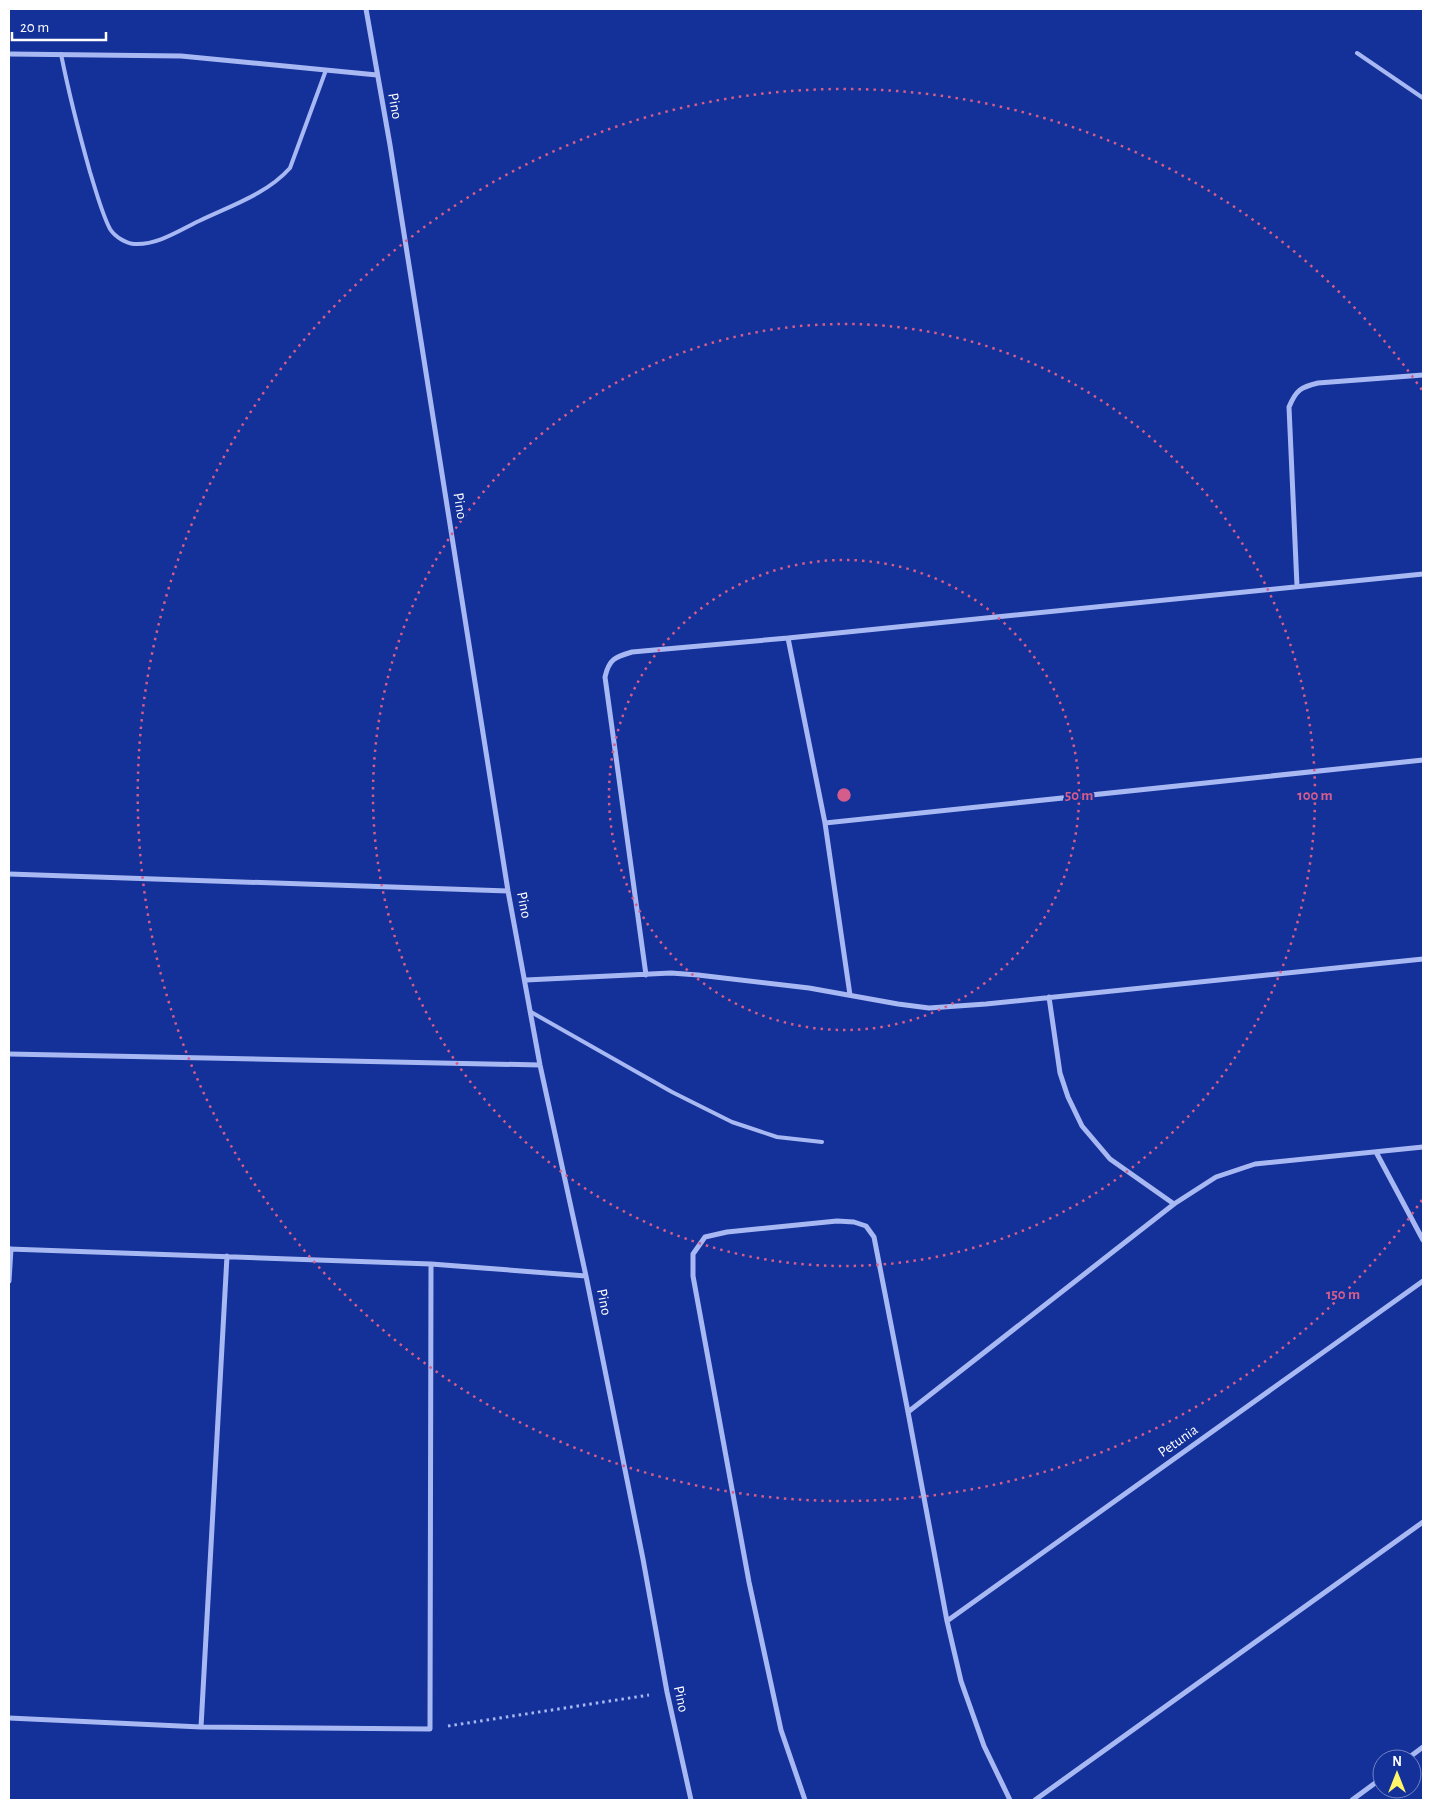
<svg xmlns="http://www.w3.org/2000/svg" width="1432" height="1809" viewBox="0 0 1432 1809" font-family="'Alegreya Sans',sans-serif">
<rect width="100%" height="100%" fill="#143099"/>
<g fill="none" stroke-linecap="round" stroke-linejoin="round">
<path stroke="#a7b8f3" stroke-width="3" stroke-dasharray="2.5 4" stroke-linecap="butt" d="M448,1726L649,1695"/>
<path stroke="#a7b8f3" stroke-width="4" d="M1357,53L1423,98
M61,54C69,94 79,133 90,172C95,188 102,214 110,229C115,237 127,244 135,244C158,245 180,230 199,221C230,206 267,194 290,168L326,70
M531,1012L672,1092L732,1122L777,1137L822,1142"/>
<path stroke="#a7b8f3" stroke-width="5" d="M366,9L390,145L508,891L540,1065L586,1276L643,1559L667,1692L691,1800
M9,54L181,56L377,75
M1297,586L1289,407C1296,390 1301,387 1318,383L1423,375
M788,638L825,823L850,995
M825,823L1423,760
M9,874L508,891
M646,975L605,677C609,659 615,657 632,652L788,638L1423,574
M526,980L671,973L698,975L809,988L898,1004L929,1008L986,1004L1423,959
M1049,997L1060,1073L1068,1097L1082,1126L1110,1159L1174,1204
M9,1054L540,1065
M1376,1152L1423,1240
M9,1249L431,1264L586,1276
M9,1281L11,1249
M908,1412L1174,1204L1216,1177L1255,1164L1423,1147
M947,1621L1423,1281
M9,1718L201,1727L430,1729L431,1264
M201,1727L227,1256
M1407,1759L1423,1747
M805,1800L781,1730L749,1582L693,1276V1254L705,1237L727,1232L837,1221L854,1222L866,1226L874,1237L908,1412L947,1621L961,1681L984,1746L1010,1800
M1035,1800L1423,1522
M1352,1800L1382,1778"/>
</g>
<g fill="none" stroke="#d45d8c" stroke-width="2.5" stroke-dasharray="2.5 5">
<circle cx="844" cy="795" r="235"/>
<circle cx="844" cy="795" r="471"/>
<path d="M1422 1200A706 706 0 1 1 1422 390"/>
</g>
<g text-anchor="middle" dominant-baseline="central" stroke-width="4" stroke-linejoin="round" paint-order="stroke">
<g font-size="15" fill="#fff" stroke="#143099">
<text transform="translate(395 106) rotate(80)">Pino</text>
<text transform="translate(460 506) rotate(81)">Pino</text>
<text transform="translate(524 905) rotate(79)">Pino</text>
<text transform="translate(604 1302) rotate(79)">Pino</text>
<text transform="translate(1178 1441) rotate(-35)">Petunia</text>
<text transform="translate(681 1699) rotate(78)">Pino</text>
</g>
</g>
<circle cx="844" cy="795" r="8" fill="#d45d8c" stroke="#143099" stroke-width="2.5"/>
<g font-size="15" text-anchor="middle" font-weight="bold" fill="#d45d8c" stroke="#143099" stroke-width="4" stroke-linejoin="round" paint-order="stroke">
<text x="1079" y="800">50 m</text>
<text x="1315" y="800">100 m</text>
<text x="1343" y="1299">150 m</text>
</g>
<rect width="1432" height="1809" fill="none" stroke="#ffffff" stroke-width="20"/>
<g transform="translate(1397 1774)"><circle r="24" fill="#143099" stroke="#7283c2"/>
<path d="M0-4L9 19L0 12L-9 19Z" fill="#fff569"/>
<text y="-8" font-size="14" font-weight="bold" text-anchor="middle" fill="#ffffff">N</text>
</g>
<path d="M12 32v8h94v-8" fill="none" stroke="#ffffff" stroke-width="2.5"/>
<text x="20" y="32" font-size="15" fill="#ffffff" stroke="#143099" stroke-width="4" paint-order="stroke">20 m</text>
</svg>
